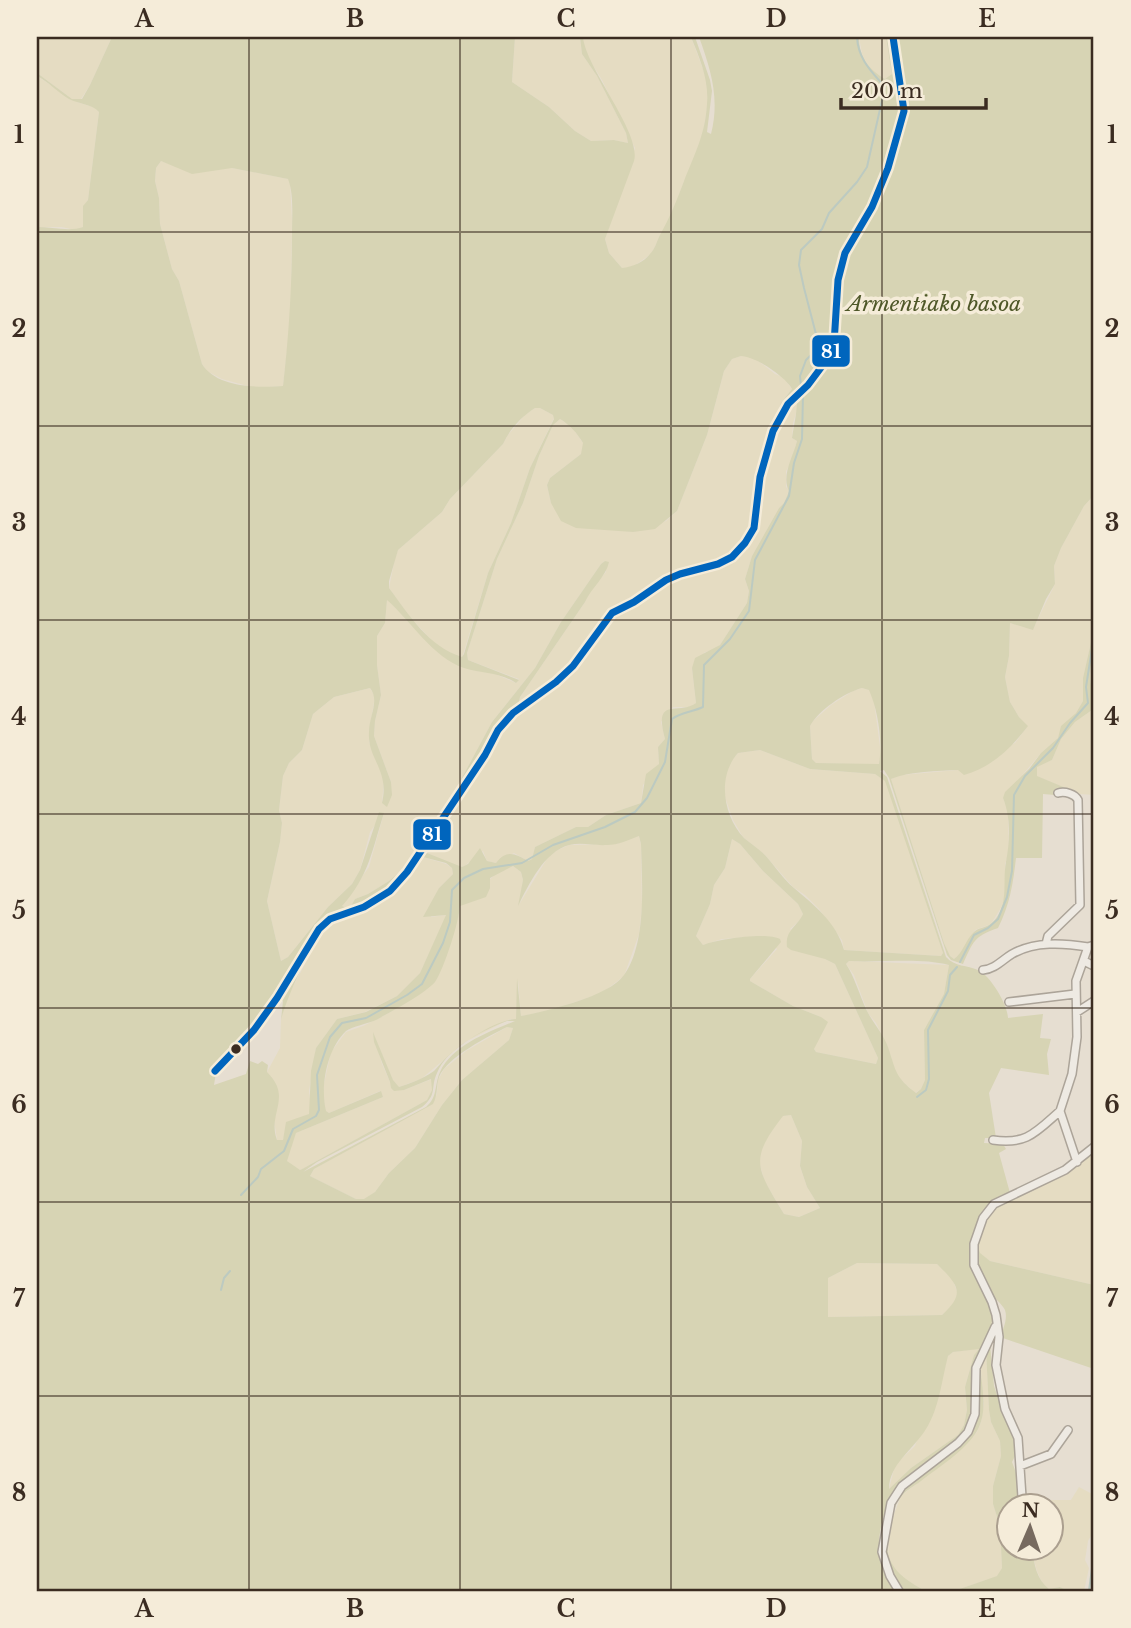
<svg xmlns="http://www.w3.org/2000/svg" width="1131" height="1628" viewBox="0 0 1131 1628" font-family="'Libre Baskerville',serif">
<rect width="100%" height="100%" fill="#e6ded1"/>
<path fill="#e5dcc2" d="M37,37H112L90,85L81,99L77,102L96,108L99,112L88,200L83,207V227L75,230L62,227H37V76L72,99L37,73Z
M515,37H580L582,54L597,76L626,133L628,143L614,140L591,141L575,131L549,107L512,82Z
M583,37H691L707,80L708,103L703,132L695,160L684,181L674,210L651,254L634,266L626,268H622L609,253L605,239L635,148L602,80L584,51Z
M859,37H886L892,74L888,78L885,79L873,72L863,59Z
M161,161L176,166L232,168L288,179L290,182L292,220L291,315L283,386L255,388L222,379L207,371L202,364L179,281L172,269L160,224L159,198L155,181L156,168Z
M741,356H752L775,374L783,377L792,389L781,403L764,450L755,483L753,517L748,535L734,550L715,561L637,596L613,611L566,672L518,706L520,697L585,602L590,590L606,572L605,561L601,564L561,622L535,668L492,722L442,815L409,864L389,881L368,894L355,899L351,906L346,908L341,906L369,867L384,813L370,832L360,870L352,884L328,907L288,957L281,961L267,901L280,842L282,823L279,810L283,776L289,763L302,750L313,714L334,697L370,688L375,697L369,732V742L384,779L382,803L391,782L374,736L375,721L381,695L377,665V636L385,623L387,599L433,647L516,683L519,679L468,660L467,653L497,559L523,503L539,456L553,425L560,419L572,427L583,443L584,448L581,454L550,478L547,485L551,503L613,529L633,532L666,521L677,511L707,435L724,371L732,359Z
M795,400H798L797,410L793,423L792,438L797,441L791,463L786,471V487L789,490L784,503L779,508L752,556L745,579L749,591L747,603L720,645L713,651L705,652L692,668L696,703L690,707H673L661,722L665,739L658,747L659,764L643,785L641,803L606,815L588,827H576L535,847L532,859L528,861L514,853L496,863L487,861L483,851L462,868L427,853L506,726L570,677L612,620L667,584L746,548L755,531L762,483L778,427Z
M535,408H540L553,415L554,418L530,468L511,523L488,573L462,658L438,647L409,616L389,588L395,558L398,550L442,512L450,499L503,444L508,435L525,415Z
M1094,495V629L1083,678V701L1076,713L1062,726L1058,738L1041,753L1003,798L1008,810L1009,853L1005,864L1006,892L1002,906L991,924L975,930L959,956L954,959L950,956L944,943L891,779L901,775L958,770L1015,743L1027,727L1019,717L1010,702L1005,677L1009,656L1010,623L1033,629L1055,584L1054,566L1061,548L1084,506Z
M1094,644V795L1080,794L1036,776L1037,766L1052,760L1061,739L1075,722L1092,710L1093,702L1090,676Z
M862,688L870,690L874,702L881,754L879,765L816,763L812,759L810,726L812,722L831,705L853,691Z
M760,750L810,769L875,774L886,781L943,953L941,956L844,950L842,940L819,909L805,895L793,887L765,855L743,837L733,820L725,797V777L731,761L738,753Z
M639,836L641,844L642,907L639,934L624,976L602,993L548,1011L521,1016L518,980L516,1019H510L465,1042L421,1079L399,1087L393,1081L373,1033L382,1064L390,1082L404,1090L432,1079V1090L427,1100L304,1168L300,1170L291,1165L287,1161L288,1154L296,1133L383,1097L380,1091L329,1113L325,1111L323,1088L331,1052L346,1032L363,1026L387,1014L427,989L459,914L460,906L497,873L513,866L521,872L523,880L520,903L548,857L556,851L569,845L616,844Z
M732,839L740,844L763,871L798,904L803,914L801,919L790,929L825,959L835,964L878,1058L876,1064L816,1052L814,1049L821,1017L793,1006L750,981V979L777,949L764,936L722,939L703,945L696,936L710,904L714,885L725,868Z
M423,857L446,864L452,868L453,874L439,888L431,917L446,915L445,919L420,973L397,996L365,1012L337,1019L316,1048L309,1091L311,1107L309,1114L285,1133L283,1140H277L267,1072L280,1048L281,1020L285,1002L316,943L329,925L338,919L370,907L405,883Z
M849,961L949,965L944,994L924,1030L925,1080L921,1089L915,1093L896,1075L888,1048L876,1023L868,1013L854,975L846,964Z
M507,1027L513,1028L509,1040L462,1080L442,1105L415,1148L389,1173L375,1192L364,1200L356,1199L310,1176L314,1169L432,1104L437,1094L438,1080L444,1069L466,1051Z
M791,1115L802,1141L800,1166L807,1187L820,1208L799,1217L784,1214L765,1182L758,1159L764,1140L782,1116Z
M1094,1153V1285L990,1261L979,1253L978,1247L982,1232L987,1219L996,1209L1056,1179Z
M857,1263L937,1264L952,1278L958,1294L955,1304L942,1315L828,1317V1278Z
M980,1348L974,1355L965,1387L967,1410L964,1425L958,1435L911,1468L889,1489L895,1465L915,1446L948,1356L953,1352Z
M986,1350L989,1410L991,1422L1000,1441L1001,1456L993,1486V1504L1000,1526L1002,1568L998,1576L954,1591H926L906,1581L894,1569L889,1557L888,1543L892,1519L901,1496L962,1448L977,1432L981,1422L984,1404L980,1361Z
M1079,1487L1094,1495V1531L1088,1541L1085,1560L1089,1568L1084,1591H1068L1060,1587L1049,1589L1043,1585L1037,1571L1033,1556V1548H1050V1506L1037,1505L1039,1500H1071Z"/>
<path fill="#d7d4b4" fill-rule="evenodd" d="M112,37H515L512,82L549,107L575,131L591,141L614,140L628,143L626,133L597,76L582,54L580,37H583C586,69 642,133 634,161L605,239L609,253L622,268C632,267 644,262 650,254C655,249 657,241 660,235C670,217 677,200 684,181C695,153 705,135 707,104C709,80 700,59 691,37H695L710,80L712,91L707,132L711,134C720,99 711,70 699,37H859C859,57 868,69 885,79L892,74L886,37H1094V495L1084,506L1061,548L1054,566L1055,584L1046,599L1033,630L1010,623L1009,656L1005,677L1010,702L1019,717L1028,726C1010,749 992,767 964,775L958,770C937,771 911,771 891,779L944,943L950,956L954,959C963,953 965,941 973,933C978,927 987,928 992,923C1010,906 1002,882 1006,862C1010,840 1011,818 1003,798L1005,792L1029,769L1041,753L1058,738L1061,726L1076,713L1083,701V678L1094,629L1090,676L1093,702L1092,710L1075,722L1061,739L1052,760L1037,767V776L1073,791L1056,788L1055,795L1043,794L1042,858H1016C1013,884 1010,904 998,928C974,936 973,942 963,964L951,960L947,955L889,778L884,770L880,771L887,777L946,957C955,967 967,965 978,970C990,975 1008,1005 1008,1018L1043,1014L1040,1038L1051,1039L1047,1054L1049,1075L1001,1068L989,1093L996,1138H985L984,1143L1003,1144L1006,1149L999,1153L1010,1193L987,1207L973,1236L971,1261L990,1304L993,1317L989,1337L974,1365L972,1418L961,1437L899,1485C886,1502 876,1533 880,1555C882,1563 885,1570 888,1577L893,1578L885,1549L895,1498L902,1488L957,1447L967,1439L973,1430L977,1415V1376L980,1362C981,1384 989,1410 977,1431C966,1450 939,1467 921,1481C914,1486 905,1491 900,1498C892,1509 890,1526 888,1539C884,1567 905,1580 926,1591H37V227C51,227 70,232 83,227V206L88,200L99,112C92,104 79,104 69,99C57,92 49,82 37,76V73L72,99H82L90,85ZM161,161L192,174L232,168L288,179C294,194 292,216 292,233C292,285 289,334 283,386C258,388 217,388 202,364L179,281L172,269L160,224L159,198L155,181L156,168ZM741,356C755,356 786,377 792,389L781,403L764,450L755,483L751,526L742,543L734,550L709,564L670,575L613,611L566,672L544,691L518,706L520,697L585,602C591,588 606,577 609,562L605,561L601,564L561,622L535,668L492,722L442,815L409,864L389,881L368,894L355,899L351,906L346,908L342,906C369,876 372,850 384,813L379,812L360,870L352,884L328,907L288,957L281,961L267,901L280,842L282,823L279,810L283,776L289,763L302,750L313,714L334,697L370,688C380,700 369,717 369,732C367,759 390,770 382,803L387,807L392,795L391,782L374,736L375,721L381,695L377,665V636L385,623L387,600C411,621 432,657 464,668C483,674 500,672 516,683L519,680L468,660L467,653L497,559L523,503L539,456L553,425L560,419C570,425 577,433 583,443L581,454L550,478L547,485L551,503L561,521L576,528L633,532L655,529L677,511L707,435L724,371L732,359ZM800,391L801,393L789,405L776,429L761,482L755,527L747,544L730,560L713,568L668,581L612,617L583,660L568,676L516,715L502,729L472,779L429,842L410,876L377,903L338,917L326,924L314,938L294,975L278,999L283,1001L281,1020C287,996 312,941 330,925C341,915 357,913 369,908C394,897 410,879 423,857L446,863L452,868L453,874L439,888L423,917L446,915L420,973L397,996L366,1012L337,1019L316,1048L311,1071L309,1114L286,1122L283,1140H277C267,1113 293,1098 267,1072L268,1065L262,1061L258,1064L250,1061L246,1074L214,1085L217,1066L245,1037L282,989L317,928L334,915L371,902L408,873L427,840L502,724L569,672L614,611L644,595L667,578L714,564L743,544L754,522L759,475L775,424L787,402ZM795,400H797C797,413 794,425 792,438L797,441C793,457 781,476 789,491L784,503L779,508L752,556L745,579L749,591L747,603L720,645L695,658L692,668L696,703C678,716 653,695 665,739L658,747L659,764L646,774L641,803L606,815L588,827H576L535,847L532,859L528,861C515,854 507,849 496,863L487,861L480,848L468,864L462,867L427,853V850L445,825L506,726L570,677L612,620L667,584L724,565L746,548L757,523L762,483L778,427ZM535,408H540L553,415L554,419L530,468L511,523L488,573L464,654L462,657C429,647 409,615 389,588V581L398,550L442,512L450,499L503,444C510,429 521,417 535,408ZM862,688L869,690C878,711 883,741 879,764L816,763L812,759L810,726C819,710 844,693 862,688ZM760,750L810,769L875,774L885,781L943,953L941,956L844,950C837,923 814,905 794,888C783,879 775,866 765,855C759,849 751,844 744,838C723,816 717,776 738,753ZM639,836L641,844C642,882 647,943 624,975C610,996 547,1011 521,1016L517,978L516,1019C497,1019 463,1042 449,1055C443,1060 439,1066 434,1071C423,1079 411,1083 399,1087L393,1080L373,1032L374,1042L390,1082L391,1088L394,1091L404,1090L431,1079L432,1090L427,1100L304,1168L300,1170L287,1161L296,1133L383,1097L381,1091L329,1113L326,1111C320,1086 327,1049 346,1031C351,1027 369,1023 376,1020C389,1013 426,993 435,982C444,969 459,922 460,906L486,897L490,888V878L513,866L521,872L523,880L518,906C529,884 544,852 569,845C582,842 595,846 607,845C618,845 629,840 639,836ZM732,839L740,844L763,871L798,904L803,914C797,927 785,930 787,947L791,950L825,959L835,964L878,1058L876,1064L816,1052L814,1049L828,1022L821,1017L793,1006L750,981V979L781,942L780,939C766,932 719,939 703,945L696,936L710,904L714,885L725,868ZM849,961C880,963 919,957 949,965L944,994L924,1030L925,1080L921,1089L916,1093C895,1077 896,1071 888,1047C883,1033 872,1022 866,1009C859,994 855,978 846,964ZM507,1021H515C491,1031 452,1045 440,1072C434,1086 438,1097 426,1107L303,1172L317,1162L422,1107C438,1094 430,1088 437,1073C447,1048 483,1030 507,1021ZM507,1027L513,1028L509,1040L462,1080L442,1105L415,1148L389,1173L375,1192L364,1199H356L310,1176L314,1169L433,1104C438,1095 436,1086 439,1077C447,1057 489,1036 507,1027ZM791,1115L802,1141L800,1166L807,1187L820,1208L799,1217L784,1214C757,1168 748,1161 783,1116ZM857,1263L937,1264C957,1284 967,1293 942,1315L828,1317V1278ZM979,1349L974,1355L965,1387L967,1410L964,1425L958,1435L911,1468L889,1489C889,1464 914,1449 926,1429C939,1409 942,1379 948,1356L953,1352Z
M1094,1150L1089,1158L1056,1179L996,1209L987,1219L978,1247L980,1253L990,1261L1094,1285V1369L1000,1337C1003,1329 1008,1319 1005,1310C1002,1304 995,1299 991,1293C972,1266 972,1233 994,1208Z
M990,1345L994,1386L1003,1413L1016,1440L1015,1456L1012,1462L1018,1478V1499L1039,1500L1037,1505L1009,1506V1548H1033C1033,1563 1037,1580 1049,1589L1060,1587L1068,1591H954L997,1576L1002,1568L1000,1526L993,1504V1486L1001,1456L1000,1441L991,1422L989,1410L986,1350Z"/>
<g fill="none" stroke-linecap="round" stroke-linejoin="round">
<path stroke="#bccac1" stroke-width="2" d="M801,386L800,376L806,360L814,352L817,338L804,288L799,265L801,250L822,229L829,213L857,182L867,167L885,87C871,71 858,59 857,37
M960,962L974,935L988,928L998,919L1007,897L1012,871L1014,795L1025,776L1053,748L1070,723L1088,703L1086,687L1094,636
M917,1097L926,1090L929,1079L928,1030L948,991L950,975L957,967
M241,1195L258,1177L261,1169L284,1151L293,1129L316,1116L319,1110L317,1075L330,1037L342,1023L366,1018L407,995L422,984L443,943L450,922L452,890L464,878L483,869L522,863L553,845L605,827L635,812L647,798L665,762L672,719C681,712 693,712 703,707L704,665L730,639L749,611L755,560L789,496L794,463L802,439L803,395
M221,1290L224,1278L230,1271
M1089,1591L1094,1553"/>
<defs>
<path id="minor" d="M1046,944L1048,936L1080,905L1078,800C1075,794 1065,791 1058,793
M1084,961L1094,966
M983,970C995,969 1002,960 1012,954C1035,941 1063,943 1088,947
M1009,1002L1075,994
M1077,1012L1094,1001
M215,1071L254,1030L277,998L319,929L330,919L364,907L390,891L407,872L485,755L498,730L513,713L556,682L573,666L612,613L634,602L666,580L680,574L718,564L732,557L745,543L754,528L760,477L773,431L788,404L808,385L829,357L834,344L838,280L845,253L872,207L888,168L904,111L893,37
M993,1140C1027,1145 1036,1132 1060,1111
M1077,1162L1060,1111L1072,1074L1077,1037L1076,981L1088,947L1094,945
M1020,1466L1051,1454L1068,1430
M1022,1497L1018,1438L1005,1409L996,1365L999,1337L996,1315L992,1302L974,1265V1244L983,1218L994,1204L1065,1170L1094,1147
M899,1591L890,1576L882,1552L891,1503L902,1486L958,1443L968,1432L975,1414L976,1368L995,1327"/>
</defs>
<use href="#minor" stroke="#aca499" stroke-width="10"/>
<use href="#minor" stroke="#eeeae3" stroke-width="7"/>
<defs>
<path id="bus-1" d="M215,1071L254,1030L277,998L319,929L330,919L364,907L390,891L407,872L485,755L498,730L513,713L556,682L573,666L612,613L634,602L666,580L680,574L718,564L732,557L745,543L754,528L760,477L773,431L788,404L808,385L829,357L834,344L838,280L845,253L872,207L888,168L904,111L893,37"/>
</defs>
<use href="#bus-1" stroke="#f5ecd9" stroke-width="12"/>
<use href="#bus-1" stroke="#0065bd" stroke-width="7"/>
</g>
<path fill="none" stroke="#3b2c21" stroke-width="2" stroke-opacity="0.55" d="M249,37V1591M460,37V1591M671,37V1591M882,37V1591M37,232H1094M37,426H1094M37,620H1094M37,814H1094M37,1008H1094M37,1202H1094M37,1396H1094"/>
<circle fill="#3b2c21" stroke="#f5ecd9" stroke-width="2.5" cx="236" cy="1049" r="6"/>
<g text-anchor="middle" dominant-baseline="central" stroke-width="7" stroke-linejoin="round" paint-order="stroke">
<g font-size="21" font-style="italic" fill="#4e5728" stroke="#f5ecd9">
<text x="934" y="304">Armentiako basoa</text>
</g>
</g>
<g stroke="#f5ecd9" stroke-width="2.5">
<rect x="811" y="334" width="40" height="34" rx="7" fill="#0065bd"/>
<rect x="412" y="818" width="40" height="33" rx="7" fill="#0065bd"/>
</g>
<g font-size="19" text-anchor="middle" font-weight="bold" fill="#fff">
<text x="831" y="358">81</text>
<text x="432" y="841">81</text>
</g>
<rect width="1131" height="1628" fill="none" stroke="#f5ecd9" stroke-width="77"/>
<g transform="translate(1030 1527) rotate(2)"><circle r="33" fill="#f5ecd9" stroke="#ab9f8f" stroke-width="2"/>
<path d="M0-5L12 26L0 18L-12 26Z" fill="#776a5f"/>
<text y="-10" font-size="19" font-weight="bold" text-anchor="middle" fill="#3b2c21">N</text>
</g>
<path d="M841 98v10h145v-10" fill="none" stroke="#3b2c21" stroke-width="3.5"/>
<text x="851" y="98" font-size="21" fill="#3b2c21" stroke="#f5ecd9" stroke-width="5" paint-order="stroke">200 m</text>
<rect x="38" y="38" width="1054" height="1552" fill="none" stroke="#3b2c21" stroke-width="2.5"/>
<g font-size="23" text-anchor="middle" font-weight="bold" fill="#3b2c21">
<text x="144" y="27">A</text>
<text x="355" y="27">B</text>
<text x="566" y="27">C</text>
<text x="776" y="27">D</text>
<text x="987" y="27">E</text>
<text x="19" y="143">1</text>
<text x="1112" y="143">1</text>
<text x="19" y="337">2</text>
<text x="1112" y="337">2</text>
<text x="19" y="531">3</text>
<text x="1112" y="531">3</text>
<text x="19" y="725">4</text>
<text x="1112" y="725">4</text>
<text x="19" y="919">5</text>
<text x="1112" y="919">5</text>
<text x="19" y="1113">6</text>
<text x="1112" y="1113">6</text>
<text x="19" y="1307">7</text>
<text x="1112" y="1307">7</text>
<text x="19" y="1501">8</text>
<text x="1112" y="1501">8</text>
<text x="144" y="1617">A</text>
<text x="355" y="1617">B</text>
<text x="566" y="1617">C</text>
<text x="776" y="1617">D</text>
<text x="987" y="1617">E</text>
</g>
</svg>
